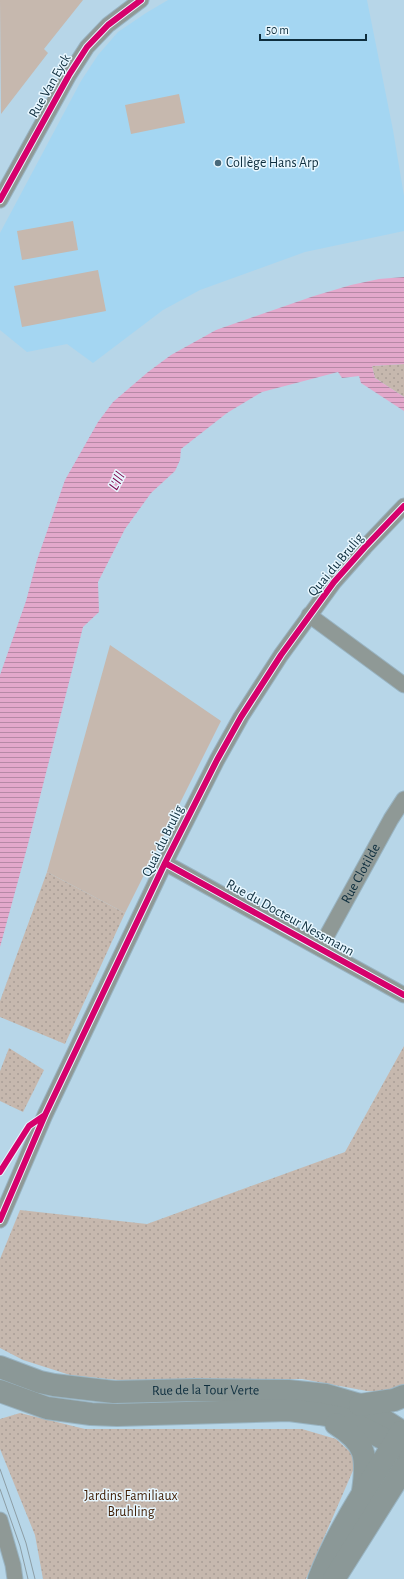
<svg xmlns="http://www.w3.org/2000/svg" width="404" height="1579" viewBox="0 0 404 1579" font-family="'Alegreya Sans',sans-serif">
<defs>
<pattern id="park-dots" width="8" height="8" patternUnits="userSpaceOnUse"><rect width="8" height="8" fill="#c6b8ae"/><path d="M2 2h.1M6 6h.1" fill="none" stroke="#a99e97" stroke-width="1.8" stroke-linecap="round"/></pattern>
<pattern id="water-rules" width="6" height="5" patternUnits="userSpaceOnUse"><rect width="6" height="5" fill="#e3a8cb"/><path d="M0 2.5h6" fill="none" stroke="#b689a6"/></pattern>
</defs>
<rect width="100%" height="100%" fill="#b7d6e8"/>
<path fill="#a4d6f2" d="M168,0H367L393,130L404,196V231L305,252L200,290L163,310L93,363L67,344L27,352L0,330V233L81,81L98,55L118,32L146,13Z"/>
<path fill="#c6b8ae" d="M0,0H83L44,49L48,53L1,114Z
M179,94L185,123L131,134L125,105Z
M73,221L78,250L22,260L17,231Z
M98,270L106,311L22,327L14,286Z
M110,645L221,721L125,913L47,872Z"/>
<path fill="url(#park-dots)" d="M404,364V397L375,378L372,366Z
M47,872L125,913L65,1044L0,1017V1001Z
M404,1046V1385L396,1389L383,1392L367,1391L302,1379L118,1380L70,1375L23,1360L0,1348V1259L20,1210L147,1224L345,1152Z
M9,1048L44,1070L23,1112L0,1101V1071Z
M20,1413L85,1429H302L336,1439L358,1459L306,1579H43L35,1535L0,1449V1419Z"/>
<path fill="url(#water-rules)" d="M404,277V364L372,366L375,378L404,397V411L361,383L359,376L342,378L338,372L262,392L227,413L181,449L180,460L175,471L151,493L125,529L98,582L99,612L83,627L27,848L0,947V675L26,601L37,560L65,480L98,422L113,402L148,372L171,355L216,330L314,296L351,285L379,279Z"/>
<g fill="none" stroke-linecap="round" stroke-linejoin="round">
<defs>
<g id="street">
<path d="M0,200L69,75L87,47L108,25L141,0"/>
<path d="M309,615L404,685"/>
<path d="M165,863L404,995"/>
<path id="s1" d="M320,948L391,819L404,799"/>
<path d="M0,1220L45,1115L165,863L217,760L241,717L281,655L334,582L365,547L404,506"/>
<path d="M0,1520L13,1565L15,1579"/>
</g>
<g id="secondary">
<path id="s2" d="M0,1367L40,1382L54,1385L114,1392L196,1390L288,1391L326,1395L360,1405L404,1433"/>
<path d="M0,1391L47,1408L91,1414L117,1415L289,1410L320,1414L343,1418L394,1444L404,1451"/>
<path d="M360,1405L394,1400L404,1396"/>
<path d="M336,1424C366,1443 368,1456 363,1491"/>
<path d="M319,1579C339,1526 372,1480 401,1432"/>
<path d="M334,1579L404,1468"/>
</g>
</defs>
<use href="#street" stroke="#99b4c2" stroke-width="17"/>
<use href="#secondary" stroke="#99b4c2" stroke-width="24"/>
<use href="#street" stroke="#8f9996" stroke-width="15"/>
<use href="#secondary" stroke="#8b9897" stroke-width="22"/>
<path stroke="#8c9da4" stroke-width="1" d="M0,1469L26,1543L35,1579
M0,1489L20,1546L28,1579"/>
<defs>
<path id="cycleway" d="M0,200L69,75L87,47L108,25L141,0
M165,863L404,995
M0,1172L29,1126L45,1115
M0,1220L45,1115L165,863L217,760L241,717L281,655L334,582L365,547L404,506"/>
</defs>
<use href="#cycleway" stroke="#e8f7ff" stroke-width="8"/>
<use href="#cycleway" stroke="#d6006c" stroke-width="6"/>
</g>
<circle fill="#49697a" stroke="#e8f7ff" stroke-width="1.5" cx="218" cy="163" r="4"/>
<g text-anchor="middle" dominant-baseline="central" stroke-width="3" stroke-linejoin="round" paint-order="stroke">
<g font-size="14" fill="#0e2e3e" stroke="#e8f7ff">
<text transform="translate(50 86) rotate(-60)">Rue Van Eyck</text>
<text transform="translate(336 565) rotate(-50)">Quai du Brulig</text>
<text transform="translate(163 841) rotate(-64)">Quai du Brulig</text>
<text stroke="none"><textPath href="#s1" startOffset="85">Rue Clotilde</textPath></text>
<text transform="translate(290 918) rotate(29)">Rue du Docteur Nessmann</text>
<text stroke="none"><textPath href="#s2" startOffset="209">Rue de la Tour Verte</textPath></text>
</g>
<g font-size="14" fill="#0e2e3e" stroke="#e8f7ff" text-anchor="start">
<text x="226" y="163">Collège Hans Arp</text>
</g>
<g font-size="14" fill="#401f06" stroke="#e8f7ff">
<text x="131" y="1496">Jardins Familiaux<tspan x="131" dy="16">Bruhling</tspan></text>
</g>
<g font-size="15" font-style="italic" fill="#7a0149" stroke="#e8f7ff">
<text transform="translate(117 481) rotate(-61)">L'Ill</text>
</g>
</g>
<path d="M260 34v6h106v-6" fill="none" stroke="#0e2e3e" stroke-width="2"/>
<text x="266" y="34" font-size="12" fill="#0e2e3e" stroke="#e8f7ff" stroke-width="3" paint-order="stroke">50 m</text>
</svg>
